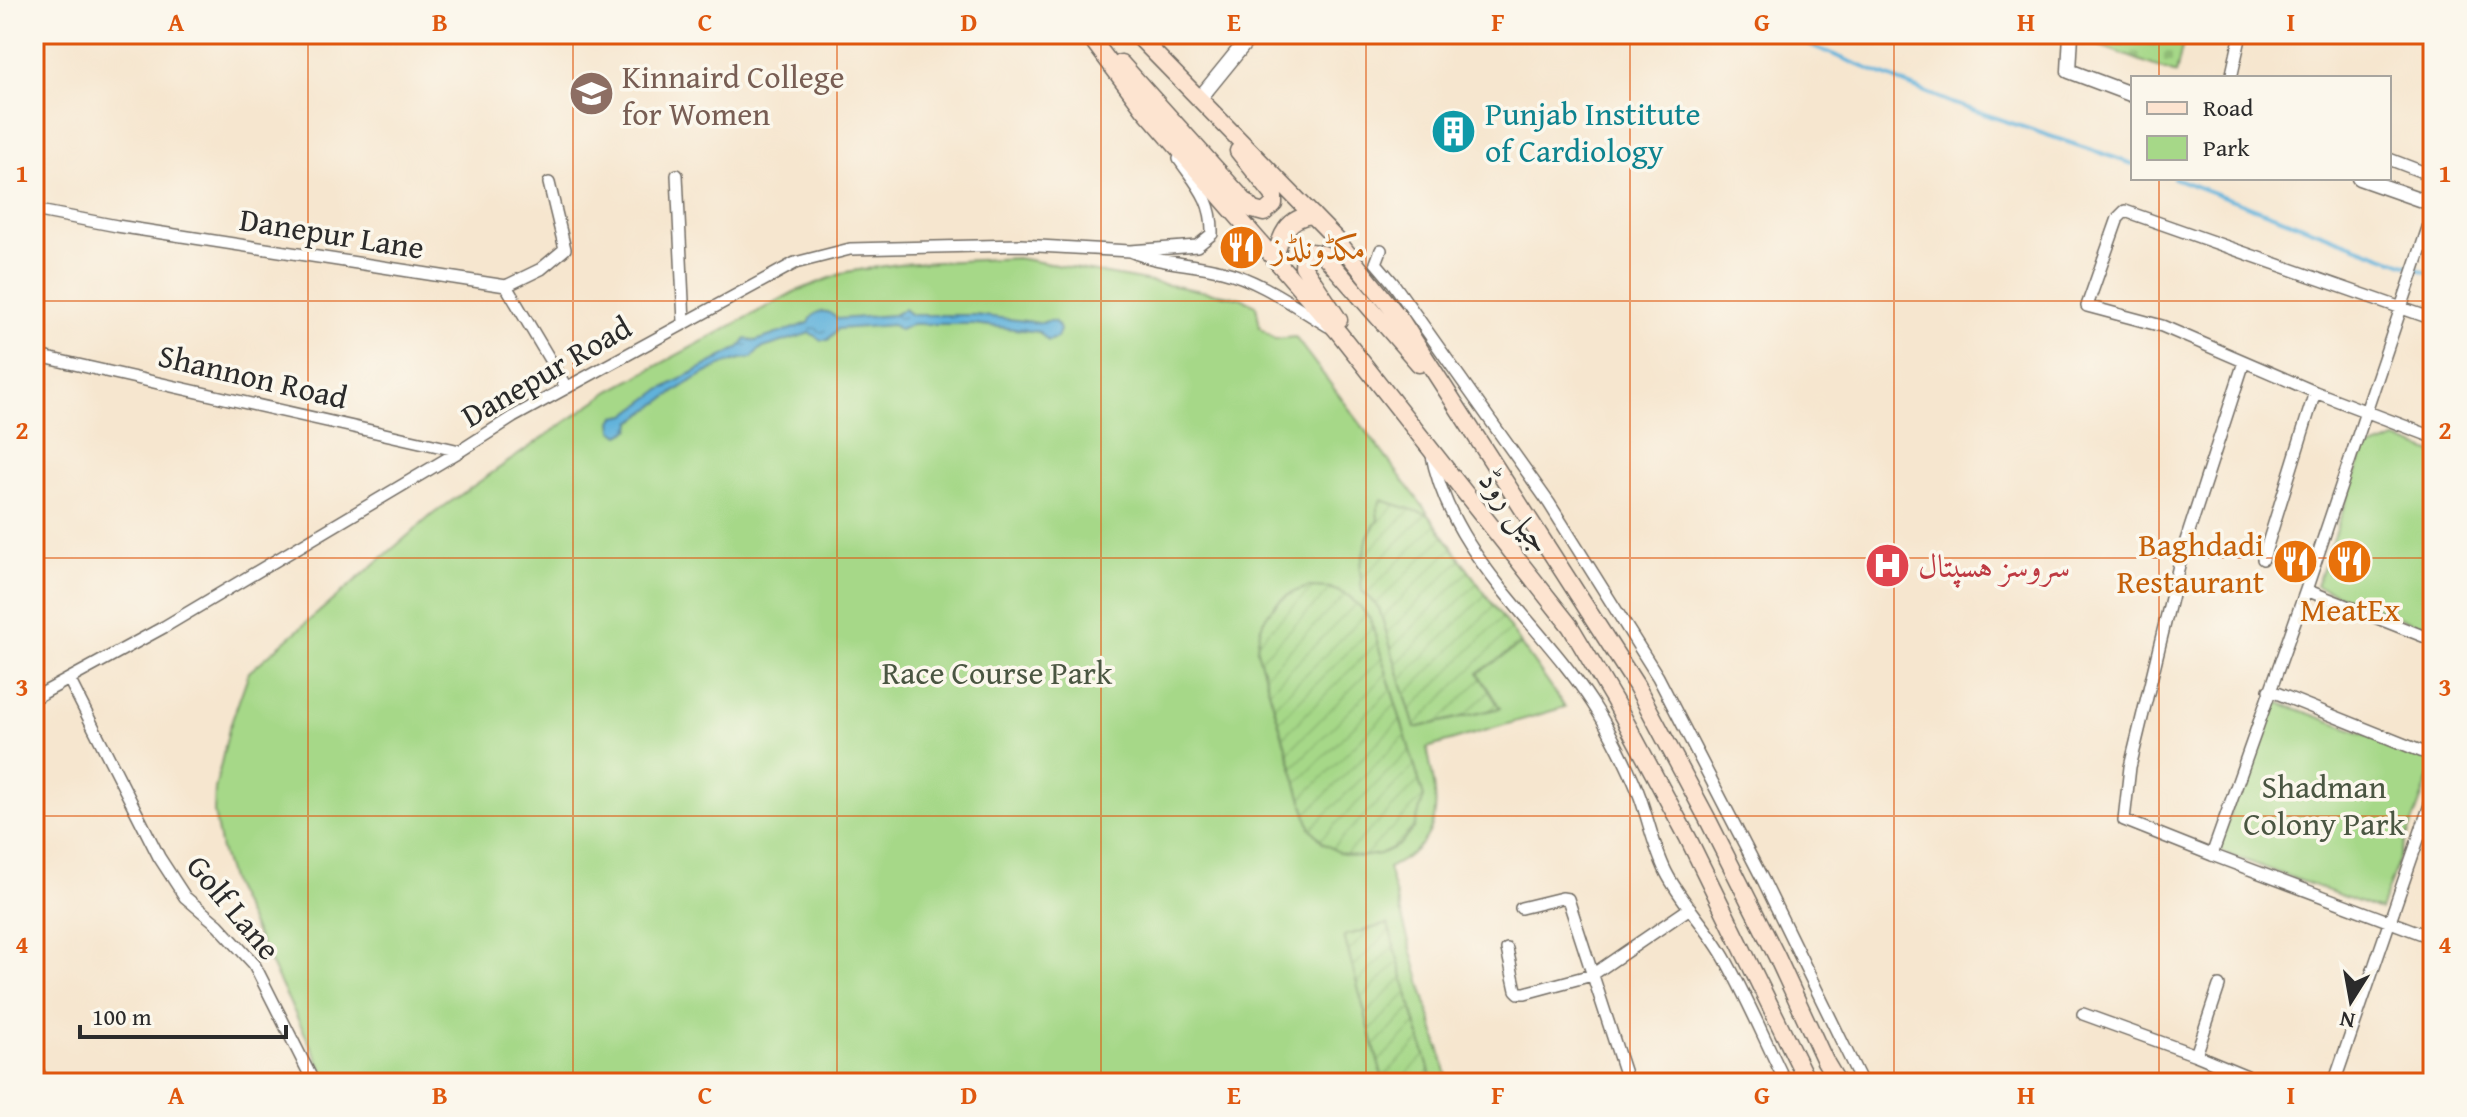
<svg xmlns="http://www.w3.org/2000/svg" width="2467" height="1117" viewBox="0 0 2467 1117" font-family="'Gentium Book Plus',Amiri,serif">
<defs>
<pattern id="cemetery-stones" width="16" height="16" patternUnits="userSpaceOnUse" patternTransform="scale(2)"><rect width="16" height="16" fill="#a6d888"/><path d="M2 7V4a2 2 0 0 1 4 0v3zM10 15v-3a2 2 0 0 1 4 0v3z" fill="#8fba76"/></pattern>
<pattern id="garden-furrows" width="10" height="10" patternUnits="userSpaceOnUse" patternTransform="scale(2)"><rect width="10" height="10" fill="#a6d888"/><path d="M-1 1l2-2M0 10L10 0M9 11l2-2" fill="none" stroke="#8fba76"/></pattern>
<pattern id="water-ripples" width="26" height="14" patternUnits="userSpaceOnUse" patternTransform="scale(2)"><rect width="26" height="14" fill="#60b2db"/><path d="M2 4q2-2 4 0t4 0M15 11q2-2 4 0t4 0" fill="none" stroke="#4f91b2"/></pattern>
</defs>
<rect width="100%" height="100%" fill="#fbf7ec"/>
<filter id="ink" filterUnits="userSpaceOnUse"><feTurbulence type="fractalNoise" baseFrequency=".0125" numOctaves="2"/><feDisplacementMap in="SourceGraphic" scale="16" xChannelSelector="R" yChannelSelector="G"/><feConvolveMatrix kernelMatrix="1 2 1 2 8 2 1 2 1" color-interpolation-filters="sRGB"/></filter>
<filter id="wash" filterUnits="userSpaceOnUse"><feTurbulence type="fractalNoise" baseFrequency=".006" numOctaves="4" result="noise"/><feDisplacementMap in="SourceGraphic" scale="32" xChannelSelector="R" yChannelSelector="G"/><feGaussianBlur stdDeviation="1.8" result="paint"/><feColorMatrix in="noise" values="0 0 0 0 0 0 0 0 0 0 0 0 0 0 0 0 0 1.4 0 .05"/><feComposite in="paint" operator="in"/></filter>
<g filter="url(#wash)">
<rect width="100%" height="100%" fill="#f6e6cf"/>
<path fill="url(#cemetery-stones)" stroke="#68825a" stroke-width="2" d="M2068,34H2185L2176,74Z"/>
<path fill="#a6d888" stroke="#68825a" stroke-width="2" d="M1017,258L1241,298L1256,305L1260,328L1275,339L1295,337L1425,509L1565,707L1427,748C1439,804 1447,839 1388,868L1449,1083H329L232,885L221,850L214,812L215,789L229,729L249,672L433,514L610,391L794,292L846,272L898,264Z
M2396,439L2433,453V630L2316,586L2364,451Z
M2272,700L2433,759V767L2380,910L2217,850Z"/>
<path fill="url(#garden-furrows)" stroke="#68825a" stroke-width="2" d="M1381,500L1429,515L1521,644L1478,673L1500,708L1415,728L1379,608L1362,591L1360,568L1368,536L1378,520L1377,509Z
M1309,587L1330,588L1349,596L1370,618L1424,797L1414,828L1399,845L1380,854L1360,857L1340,853L1323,843L1310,827L1257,650C1258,617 1277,595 1309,587Z
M1388,924L1433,1083H1384L1344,936Z"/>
<path fill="url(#water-ripples)" stroke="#466e83" stroke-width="2" d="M904,309L911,315H975L1042,323C1050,319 1057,320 1060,330L1057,338L1048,341L1039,332L973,324H912L900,330L893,325L838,329L828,340H821L810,333L760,349L752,358C719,357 660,402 632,422L631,429L620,435L613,430L612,421L615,417L626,415L660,390L739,348L746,339L756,341L809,323C814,309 827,308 837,319L893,315Z"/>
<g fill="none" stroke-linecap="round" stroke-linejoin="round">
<path stroke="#60b2db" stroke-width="4" d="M1783,34L1952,103L2133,164
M2174,178L2433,275"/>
</g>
</g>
<g filter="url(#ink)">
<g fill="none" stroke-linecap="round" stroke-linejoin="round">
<defs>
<path id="minor" d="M2231,78L2241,34
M1179,159C1197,185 1213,200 1212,234L1197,246L1130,251C1160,264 1192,263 1222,271C1262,281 1294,306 1328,326
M2389,159L2433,176
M677,175L684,322
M34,210L117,226L506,286L566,387
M2433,213L2306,590L2212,855L2433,938
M1381,250L1376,263L1393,283L1549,503L1658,677L1764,882L1862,1083
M506,286L541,269L565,249L549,183
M2433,319L2125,211L2118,218L2087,306L2162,326L2315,392L2433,437
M34,355L460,451
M1431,451C1450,556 1539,620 1593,704C1608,727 1631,772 1640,797C1649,822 1654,848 1666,872C1681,902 1707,927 1724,957C1747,997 1765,1041 1786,1083
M2263,559L2315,392
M2306,590L2433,640
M69,679L159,857L185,897L218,925L254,964L314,1083
M2269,690L2433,756
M34,698L164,627L460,451L513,417L795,263L850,249L1020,245L1130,251
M2212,855L2124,820L2130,767L2182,553L2244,362
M1521,908L1562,898L1568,899L1628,1083
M1507,949L1516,990L1519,993H1525L1592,975L1690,908
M2219,986L2196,1055L2264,1083
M2083,1014L2196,1055
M34,1064L44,1083
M2334,1083L2433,796"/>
<path id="tertiary" d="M2071,34L2069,71L2133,95
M1200,98L1252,34
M2359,178L2433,204"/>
<path id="secondary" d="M1088,34L1144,109L1339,333L1570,626L1614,700L1688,838L1808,1083
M1136,34L1336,239L1401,320L1636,685L1707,818L1777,957L1825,1061L1838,1083
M1121,63L1253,210L1264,213L1274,204V196L1238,151
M1275,259C1280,236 1287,217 1313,215
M1339,320L1303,266L1304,257L1310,252L1323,254L1419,364"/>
</defs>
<use href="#minor" stroke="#726c64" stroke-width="14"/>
<use href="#tertiary" stroke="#726c64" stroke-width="17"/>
<use href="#secondary" stroke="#726c64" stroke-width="19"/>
<use href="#minor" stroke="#fff" stroke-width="11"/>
<use href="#tertiary" stroke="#fff" stroke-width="14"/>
<use href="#secondary" stroke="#fde4d0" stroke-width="16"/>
</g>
</g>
<path fill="none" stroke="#df570e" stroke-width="2" stroke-opacity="0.55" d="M308,34V1083M573,34V1083M837,34V1083M1101,34V1083M1366,34V1083M1630,34V1083M1894,34V1083M2159,34V78M2159,178V1083M34,301H2433M34,558H2433M34,816H2433"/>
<defs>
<symbol id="university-disc" viewBox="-11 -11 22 22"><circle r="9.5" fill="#8d6e63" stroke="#fbf7ec"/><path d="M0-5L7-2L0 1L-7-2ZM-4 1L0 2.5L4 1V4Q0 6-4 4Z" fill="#fff"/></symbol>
<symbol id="building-disc" viewBox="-11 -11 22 22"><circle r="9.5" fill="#0f9aa8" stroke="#fbf7ec"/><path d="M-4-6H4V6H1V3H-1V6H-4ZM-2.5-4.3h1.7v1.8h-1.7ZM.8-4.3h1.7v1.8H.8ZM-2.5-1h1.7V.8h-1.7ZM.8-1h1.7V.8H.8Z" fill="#fff"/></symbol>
<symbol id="restaurant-disc" viewBox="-11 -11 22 22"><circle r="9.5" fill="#e8710a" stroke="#fbf7ec"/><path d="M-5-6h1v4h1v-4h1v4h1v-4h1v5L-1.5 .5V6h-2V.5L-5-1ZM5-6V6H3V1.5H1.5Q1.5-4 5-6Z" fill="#fff"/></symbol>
<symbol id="hospital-disc" viewBox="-11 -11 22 22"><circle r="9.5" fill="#e0444e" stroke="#fbf7ec"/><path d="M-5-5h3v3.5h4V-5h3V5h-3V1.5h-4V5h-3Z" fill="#fff"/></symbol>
</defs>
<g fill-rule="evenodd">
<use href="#university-disc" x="566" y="68" width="51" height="51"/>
<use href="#building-disc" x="1428" y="106" width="51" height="51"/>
<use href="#restaurant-disc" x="1216" y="222" width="51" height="51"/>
<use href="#restaurant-disc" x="2270" y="536" width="51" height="51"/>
<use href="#restaurant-disc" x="2324" y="536" width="51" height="51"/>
<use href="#hospital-disc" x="1862" y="540" width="51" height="51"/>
</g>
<g text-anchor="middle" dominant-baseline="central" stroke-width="7" stroke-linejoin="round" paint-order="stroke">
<g font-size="32" fill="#785e54" stroke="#fbf7ec" text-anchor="start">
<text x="622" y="76">Kinnaird College<tspan x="622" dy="37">for Women</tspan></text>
</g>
<g font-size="32" fill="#0d838f" stroke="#fbf7ec" text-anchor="start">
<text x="1485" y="113">Punjab Institute<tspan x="1485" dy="37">of Cardiology</tspan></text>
</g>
<g font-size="32" fill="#2b2b2b" stroke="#fbf7ec">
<text transform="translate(332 233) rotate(9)">Danepur Lane</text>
<text transform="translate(546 371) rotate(-30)">Danepur Road</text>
<text transform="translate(253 376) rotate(13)">Shannon Road</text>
<text transform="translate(1516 511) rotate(52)">جیل روڈ</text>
<text transform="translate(234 907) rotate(50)">Golf Lane</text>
</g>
<g font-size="32" fill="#c56008" stroke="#fbf7ec" text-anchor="start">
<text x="1272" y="247">مکڈونلڈز</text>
<text x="2264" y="544" text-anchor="end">Baghdadi<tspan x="2264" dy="37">Restaurant</tspan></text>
<text x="2350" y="609" text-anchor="middle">MeatEx</text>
</g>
<g font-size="32" fill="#be3a42" stroke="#fbf7ec" text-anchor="start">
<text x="1918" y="565">سروسز ہسپتال</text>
</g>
<g font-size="32" fill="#4a5642" stroke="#fbf7ec">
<text x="997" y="672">Race Course Park</text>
<text x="2324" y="786">Shadman<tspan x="2324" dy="37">Colony Park</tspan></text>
</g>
</g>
<rect width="2467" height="1117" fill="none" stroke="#fbf7ec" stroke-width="88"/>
<rect x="2131" y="76" width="260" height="104" fill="#fbf7ec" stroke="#a8a59f" stroke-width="2"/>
<rect x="2147" y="102" width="40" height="12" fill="#fde4d0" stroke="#a8a59f" stroke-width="2"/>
<text x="2203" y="116" font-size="24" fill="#2b2b2b">Road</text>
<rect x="2147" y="136" width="40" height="24" fill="#a6d888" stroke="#a8a59f" stroke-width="2"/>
<text x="2203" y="156" font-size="24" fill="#2b2b2b">Park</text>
<g transform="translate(2351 1001) rotate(191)" stroke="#fbf7ec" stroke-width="6" paint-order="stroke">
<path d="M0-6L14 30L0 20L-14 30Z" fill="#2b2b2b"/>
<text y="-12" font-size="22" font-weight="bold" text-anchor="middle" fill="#2b2b2b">N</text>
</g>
<path d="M80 1025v12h206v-12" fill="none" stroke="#2b2b2b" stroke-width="4"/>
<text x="92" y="1025" font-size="24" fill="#2b2b2b" stroke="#fbf7ec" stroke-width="6" paint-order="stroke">100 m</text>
<rect x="44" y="44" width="2379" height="1029" fill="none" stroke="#df570e" stroke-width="3"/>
<g font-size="26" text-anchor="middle" font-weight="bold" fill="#df570e">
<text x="176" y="31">A</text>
<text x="440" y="31">B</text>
<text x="705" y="31">C</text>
<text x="969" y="31">D</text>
<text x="1234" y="31">E</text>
<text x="1498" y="31">F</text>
<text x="1762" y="31">G</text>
<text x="2026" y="31">H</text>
<text x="2291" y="31">I</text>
<text x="22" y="182">1</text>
<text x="2445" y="182">1</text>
<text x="22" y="439">2</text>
<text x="2445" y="439">2</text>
<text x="22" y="696">3</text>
<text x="2445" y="696">3</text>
<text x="22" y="953">4</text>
<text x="2445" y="953">4</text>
<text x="176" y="1104">A</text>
<text x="440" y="1104">B</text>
<text x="705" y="1104">C</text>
<text x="969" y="1104">D</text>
<text x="1234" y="1104">E</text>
<text x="1498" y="1104">F</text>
<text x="1762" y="1104">G</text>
<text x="2026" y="1104">H</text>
<text x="2291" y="1104">I</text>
</g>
</svg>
